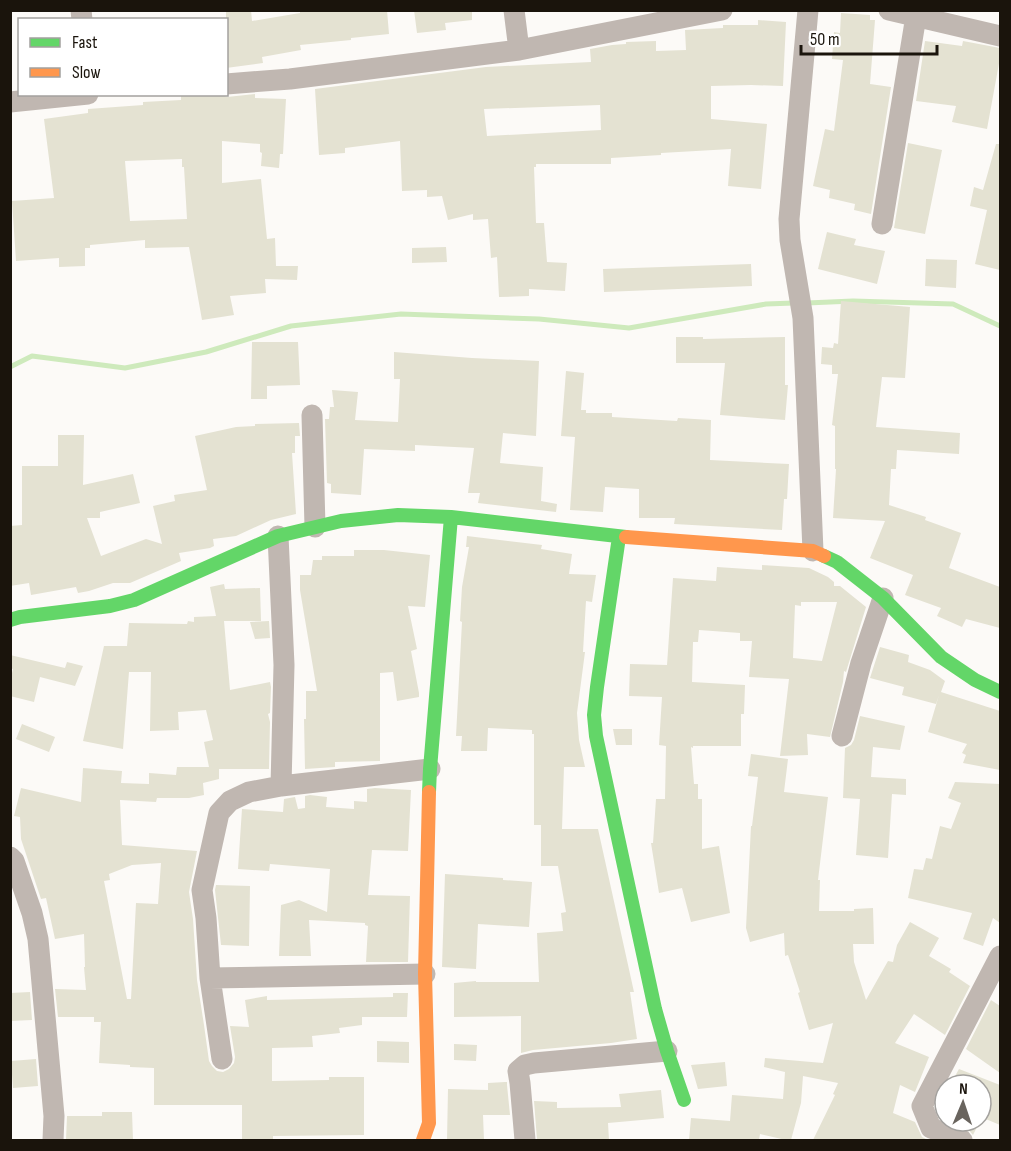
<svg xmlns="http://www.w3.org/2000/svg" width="1011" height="1151" viewBox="0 0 1011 1151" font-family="'Sofia Sans Condensed',sans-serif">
<rect width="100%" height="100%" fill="#fcfaf7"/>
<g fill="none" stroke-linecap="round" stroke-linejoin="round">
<path stroke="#ceeabc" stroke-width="5" d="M807,303L853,301L953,304L1000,326
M10,367L32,356L125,368L206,352L291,326L401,314L539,319L629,328L766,304L794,303"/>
</g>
<path fill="#e4e2d2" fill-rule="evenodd" d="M226,10H251L252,21L300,13V10H387L389,34L351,38V40L300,45L301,50L262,57L263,63L226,68Z
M414,10H472V20L445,23L446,30L417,33Z
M841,13L870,15V20H875L870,84L891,87L871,214L854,210L855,204L829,198L830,190L813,186L825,129L834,131L843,60L832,59L834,32L840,33Z
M758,20L786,22L783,86L751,85L711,86V119L767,124L761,189L728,186L731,149L661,153V155L611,158V164H536V167H534L536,223H544L547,262L567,263L565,291L529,289V296L499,297L497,257L491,258L488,219L473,220V214L448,220L442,196L427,197V190L402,191L400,141L345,148V153L319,155L315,89L486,67L591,62L590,49L612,45L626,44V42L656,41V51L686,50L685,30L723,28V25H758ZM600,105L601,130L487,136L484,109Z
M925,41L962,46L963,41L1000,48V58L987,129L952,122L956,106L916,101Z
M181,94H219L227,97L255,94V98L286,99L283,154H280L279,168L261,166L262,153L260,152V144L222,141V183L261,179L267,239L275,238L276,266H298L297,280L265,279L266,293L230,296L234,315L202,320L189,247L145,248V240L90,245V248H85V266L59,267V258L16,261L12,201L54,198L44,119L88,113V109L143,105V102L181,100ZM182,159V167H184L187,219L130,221L125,161Z
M908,143L942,150L925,234L894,228Z
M996,144H1000V270L975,264L987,210L970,206L974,187L983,190Z
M827,232L856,239L854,245L885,251L877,284L818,269Z
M446,247L447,262L412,263V248Z
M926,259L957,260L956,288L925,286Z
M751,264L752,286L604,292L603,269Z
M841,301L910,307L905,378L882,377L876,427L960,433L959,454L897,450L896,469H891L889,505L926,517L925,520L961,533L949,568L1000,587V628L966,619L962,627L937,616L941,608L905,595L913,575L870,558L885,521L833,518L836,469H835V426L832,425L838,374H832V365L821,364L822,347L833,348L834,343L838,344Z
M676,337H703V339L785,337V385H788L785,420L720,415L725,363H676Z
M252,342H298L300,385L267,386V399H251Z
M394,352L472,358L539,361L536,436L503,433L500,463L543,467L541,501L557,504L556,512L478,503L480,493H468L474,448L415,445V451L364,449L361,495L331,493V484L327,483L325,419H329L330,407H334L332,390L358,392L355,420L398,422L400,379H394Z
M566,371L584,373L581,410H586V413H612V417L677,421L678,418L711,420L710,460L789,464L787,499H784L782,530L674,524L675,518H639V489L605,487L603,512L570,510L575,437L561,436Z
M299,423L300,436H295V453H292L296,514L271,520L236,536L213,539L214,546L210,548L179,553L181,561L130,583H113L89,591L78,593L76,587L31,595L29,583L10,586V526L22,525V466H58V435H84L83,485L133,474L140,503L100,512V518H87L101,556L146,539L162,544L153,506L175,501L174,495L207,490L195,436L236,427L255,426V424Z
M467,536L542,545L541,549L572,554L569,574L596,575L592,602L586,601L583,652H585L577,713L579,740L585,767H564L562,829H598L634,992H630L637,1039L611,1043L533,1050L521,1053V1016L454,1017V983L476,981V982H539L537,933L563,931L561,913L566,912L558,866H541V825H534V734H532V730L488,728L487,751H461L462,736H456L462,622L460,621L462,587L469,547H466Z
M354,550H384L430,555L425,607L408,606L417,649L411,651L419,693V697L397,701L393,672L380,673V761L335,762V767L305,769L304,719H306V691H317L300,590V575H311L313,560H322V556H354Z
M762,565L809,568L828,577L834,582V586H840L866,607L846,672L844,671L843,682L830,737L807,734L808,755L780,756L789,679L749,677L752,641H740V633L699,630L698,642H693L692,682L745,685L744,714H741V746H693V748L691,747L694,784H698V799H702V849L719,846L730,913L691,922L682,888L659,893L651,843H653L656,799H665L666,746L659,745L662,697L629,696L630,664L667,665L673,578L716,581L717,567L762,570ZM801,602H837L822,661L793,658L795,605L801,606Z
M224,584L225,589L260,588L261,621H224L230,690L270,682L271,687L270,713L268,714L270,722L269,769H219V779L203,783L204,795L189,798H157L156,802L120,800L122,845L197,851L189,892L193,919L197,980L204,1025L209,1061L212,1066L217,1071L223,1072L229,1069L234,1063L235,1057L230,1026L249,1027L245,1000L267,996V1000L393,997V993H408L407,1017H362V1025L339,1028L340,1033L312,1036L313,1047L272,1048V1081L329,1080V1077H364V1135L273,1136V1140H242V1105H154V1068L130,1067V1065L99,1063L101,1022H94V1017H58L55,989L86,990L84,967H85L84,934L55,939L46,898L41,899L21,839L20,817L14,816L21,788L81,802L83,768L122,771L121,783L149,784V773L176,775L177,767H209L204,742L213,740L206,710L178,712L179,730L150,731L151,672H129L123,749L83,741L104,646H127L129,623L187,624L188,621L194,622V617L216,616L210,587ZM161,863L158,904L136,903L131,999H127L104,881L110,880L109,874L132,865Z
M269,621L270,638L255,639L250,622Z
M880,647L909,655L908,662L930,670L945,681L941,692L1000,711V770L963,763L966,755L962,753L967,744L928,732L939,695L936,704L902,695L904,687L870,678Z
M10,655L65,668L67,662L83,666L75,686L40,677L34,702L10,696V681L13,669L10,668Z
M860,716L905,726L900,750L873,747L871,777L906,779V795L892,794L888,858L856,855L860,799L843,798L845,748L851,745L854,740Z
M22,724L55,737L49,752L16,739Z
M613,729H632V745H616Z
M751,754L788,759L784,792L828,797L818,880H820L819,911H854V909L873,908L874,944H853L854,962L866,1000L888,961L893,962L897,945L910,922L939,938L929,956L951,969L949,972L970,986L945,1035L914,1014L895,1043L929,1057L915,1092L900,1085L893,1113L915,1122L922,1137L928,1140H813L835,1095L833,1094L838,1083L803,1076L801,1103L791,1140H786L760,1134L759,1140H689L691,1118L730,1121L732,1095L783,1099L785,1072L764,1067L765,1058L823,1063L833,1023L809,1030L798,993L800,992L788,955L785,956L784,933L750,942L746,928L751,826H752L758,777L748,776Z
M955,782L1000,784V923L993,918L983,946L963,939L972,913L908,898L914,869L923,870L926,858L932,859L940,826L951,829L961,803L948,798Z
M375,788L411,790L408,851L372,850L368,895L410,896L408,962H366L368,926L365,925V923L309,920L311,956H279L281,905L299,900L327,912L330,869L270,864L269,871L238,869L242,809L283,812L284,799L295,797L298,809L305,808V796L310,795L327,797L326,807L354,809V801L367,802V789Z
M445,874L503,878V880L532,882L529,927L478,924L476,969L442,967Z
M216,885L250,886L249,946L221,945L215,890Z
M30,992L32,1020L10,1021V993Z
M991,1000L1000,1006V1073L966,1049Z
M377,1041L409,1042V1063L377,1062Z
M454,1044L477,1045L476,1061L454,1060Z
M36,1059L38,1086L13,1088L11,1061Z
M725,1062L727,1086L698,1089L691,1065Z
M959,1069L1000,1085V1125L981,1117V1085H950Z
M505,1082H507V1085L510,1115H483L484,1140H447L448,1089L488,1090V1083Z
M661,1090L664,1118L608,1123L609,1140H537L534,1101L557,1102V1108L621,1107L619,1094Z
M102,1112H132L133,1140H66L67,1116H102Z
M948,1121H970L978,1125L973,1135L967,1128Z"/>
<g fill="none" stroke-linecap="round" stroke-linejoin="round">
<path stroke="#c0b7b1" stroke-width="21" d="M81,10L82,20
M514,10L519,50
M808,10L789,219L790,240L803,318L813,551
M889,10L1000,36
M226,84L290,79L519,50L722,10
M10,102L88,94
M882,224L916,16
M312,415L315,527
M278,536L284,665L281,786
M842,736L861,663L883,598
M10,857L14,861L32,913L38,939L54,1116L53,1140
M210,978L425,974
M222,1059L210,978L206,918L202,890L219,813L230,801L249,792L281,786L430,769
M525,1140L520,1083L518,1071L525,1065L534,1063L667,1051
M962,1140L931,1128L922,1106L1000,956"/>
<path stroke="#63d668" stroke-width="14" d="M619,537L597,687L594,715L596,736L655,1009L667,1051L684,1100
M824,556L837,562L883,598L941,657L975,680L1000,692
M10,620L20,617L110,606L134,600L278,536L341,521L398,515L451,517L626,537
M429,792L430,769L451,517"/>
<path stroke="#ff974d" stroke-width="14" d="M626,537L813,551L824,556
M423,1140L429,1123L425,974L429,792"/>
</g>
<rect width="1011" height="1151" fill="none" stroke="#1a140c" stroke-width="24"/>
<rect x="18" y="18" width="210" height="78" fill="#ffffff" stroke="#a3a19e" stroke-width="1.5"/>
<rect x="30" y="38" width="30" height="9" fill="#63d668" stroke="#a3a19e" stroke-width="1.5"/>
<text x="72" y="48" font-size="18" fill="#1a140c">Fast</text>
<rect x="30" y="68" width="30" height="9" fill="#ff974d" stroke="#a3a19e" stroke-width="1.5"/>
<text x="72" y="78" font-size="18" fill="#1a140c">Slow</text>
<g transform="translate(963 1103) rotate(2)"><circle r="28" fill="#ffffff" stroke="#a3a19e" stroke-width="1.5"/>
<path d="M0-4.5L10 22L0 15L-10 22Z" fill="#69645e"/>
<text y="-9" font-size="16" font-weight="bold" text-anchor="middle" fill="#1a140c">N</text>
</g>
<path d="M801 45v9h136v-9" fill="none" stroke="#1a140c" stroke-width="3"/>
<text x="810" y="45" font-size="18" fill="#1a140c" stroke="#ffffff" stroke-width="4.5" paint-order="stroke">50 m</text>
</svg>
